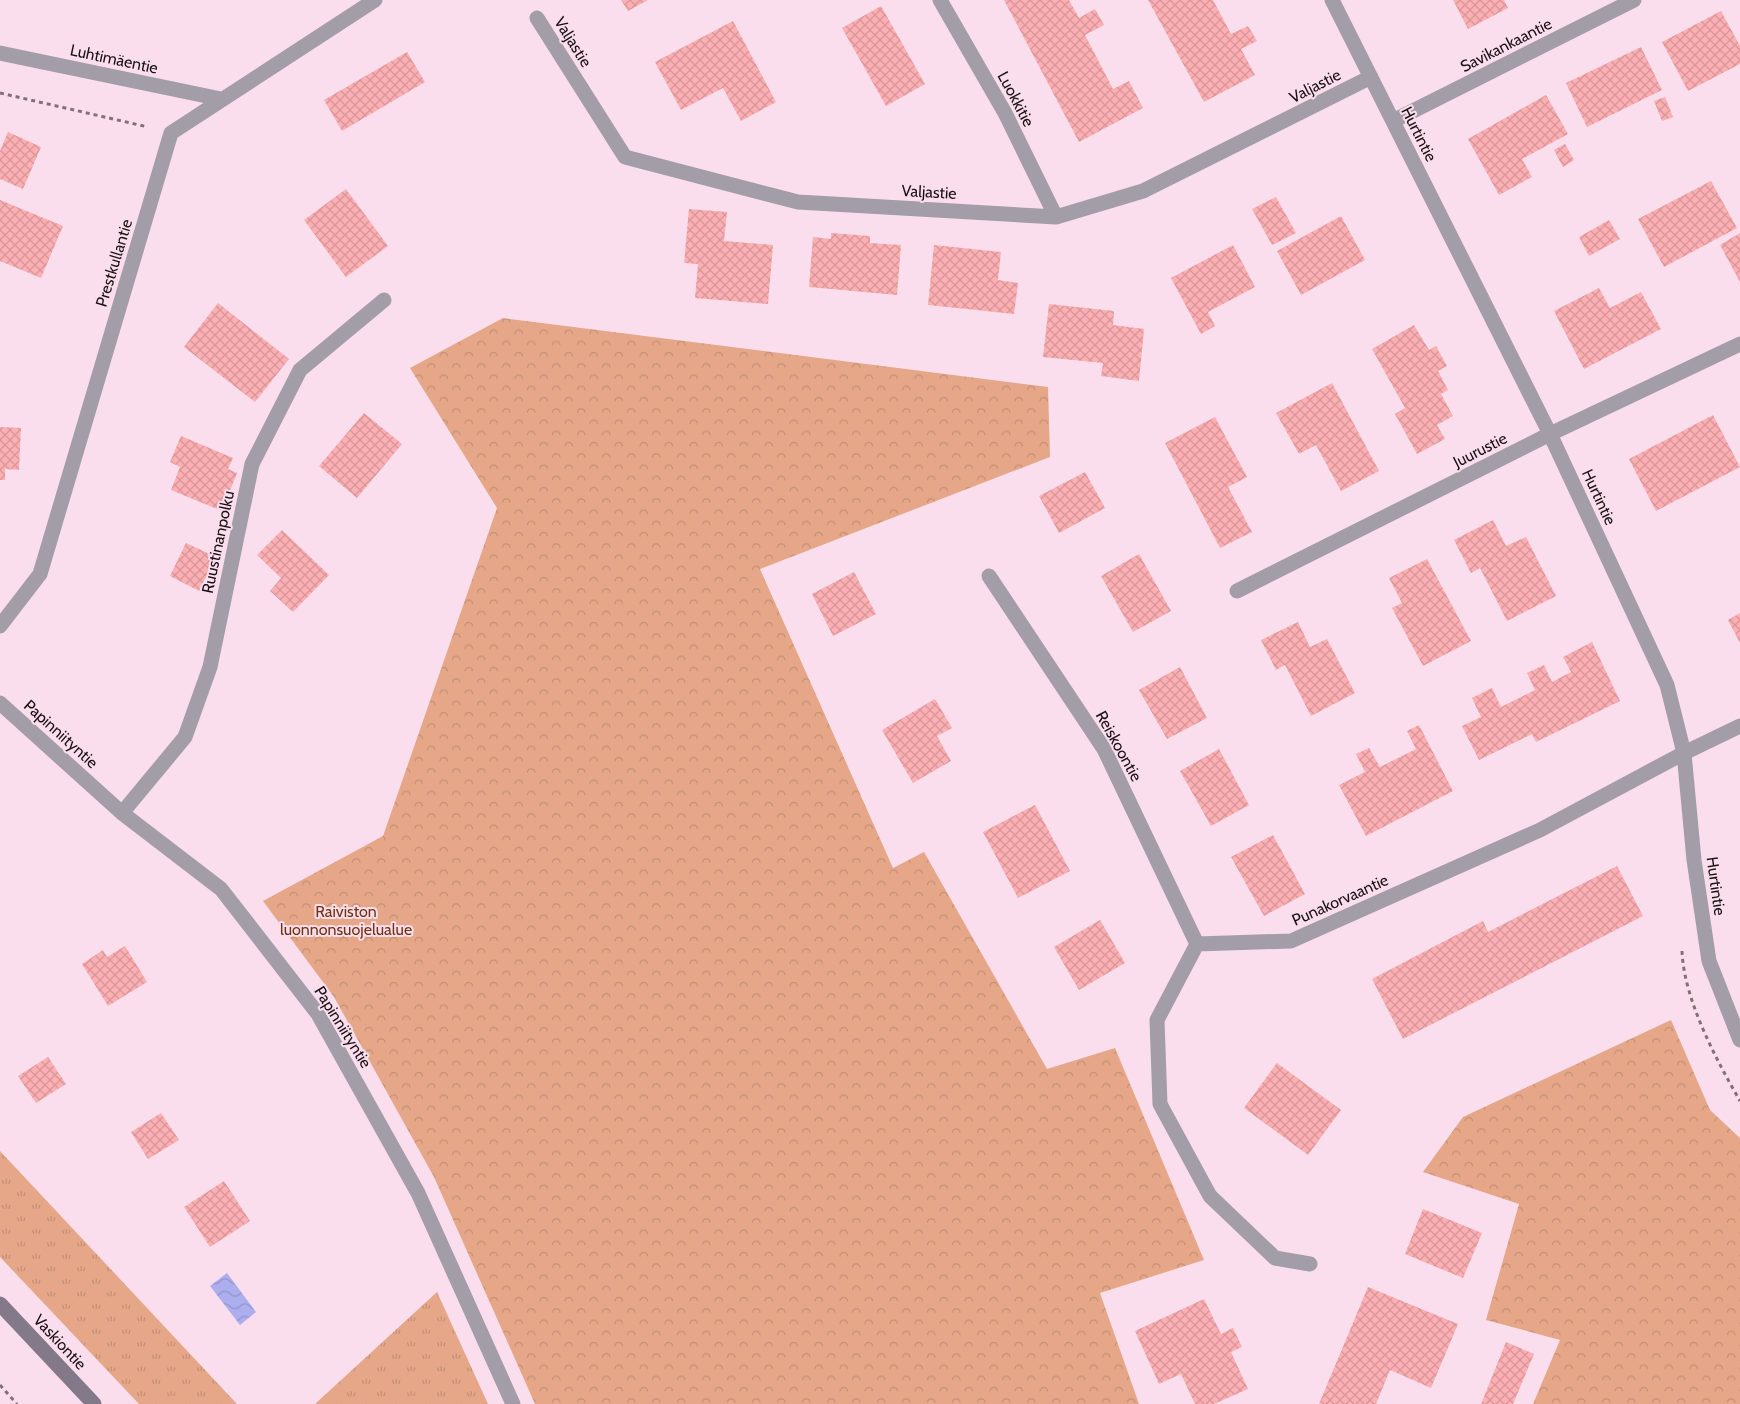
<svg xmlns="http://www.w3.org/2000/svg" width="1740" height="1404" viewBox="0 0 1740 1404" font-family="Cabin,sans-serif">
<defs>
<pattern id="grass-tufts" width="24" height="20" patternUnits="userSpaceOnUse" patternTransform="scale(1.25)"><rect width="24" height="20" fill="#e5a788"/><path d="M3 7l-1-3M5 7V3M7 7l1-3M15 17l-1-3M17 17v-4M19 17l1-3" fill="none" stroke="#c48f75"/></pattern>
<pattern id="forest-crowns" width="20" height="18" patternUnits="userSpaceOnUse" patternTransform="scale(1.25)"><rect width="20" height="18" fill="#e5a788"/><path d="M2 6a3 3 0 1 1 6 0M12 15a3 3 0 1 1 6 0" fill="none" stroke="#c48f75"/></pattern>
<pattern id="water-waves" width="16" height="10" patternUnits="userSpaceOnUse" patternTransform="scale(1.25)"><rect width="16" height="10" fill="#acaeee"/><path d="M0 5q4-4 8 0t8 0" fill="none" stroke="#9395cb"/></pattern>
<pattern id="building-cross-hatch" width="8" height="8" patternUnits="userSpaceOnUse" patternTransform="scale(1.25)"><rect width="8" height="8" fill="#fcafb2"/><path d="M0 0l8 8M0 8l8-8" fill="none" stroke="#d79698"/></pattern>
</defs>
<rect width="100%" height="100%" fill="#fbdeed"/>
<path fill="url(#grass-tufts)" d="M0,1151L237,1404H139L0,1257Z
M437,1292L488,1404H315Z"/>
<path fill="url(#forest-crowns)" d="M503,318L1048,387L1050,457L760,569L893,868L924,852L1047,1069L1115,1048L1204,1260L1100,1293L1139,1404H535L434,1177L334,997L263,901L383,836L497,508L410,368Z
M1671,1020L1710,1110L1740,1138V1404H1533L1560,1340L1486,1320L1519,1204L1423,1172L1463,1117Z"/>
<path fill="url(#water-waves)" d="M227,1273L256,1312L240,1325L210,1286Z"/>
<path fill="url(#building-cross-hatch)" d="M621,0H648L628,11Z
M1004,0H1069L1079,18L1095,9L1104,25L1085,35L1113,89L1129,81L1143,108L1079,142Z
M1148,0H1213L1231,34L1248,26L1257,41L1241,49L1255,75L1204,102Z
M1453,0H1504L1508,8L1468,29Z
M881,6L925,84L886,106L842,28Z
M1721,11L1740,46V64L1688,91L1662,42Z
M733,21L776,102L741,121L723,88L681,110L655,62Z
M1641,47L1662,90L1587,127L1566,83Z
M407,52L425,82L342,131L324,100Z
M1546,95L1568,134L1522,159L1532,177L1499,195L1468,139Z
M1665,97L1673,117L1662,121L1654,101Z
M8,132L41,147L23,189L0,179V151Z
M1565,144L1574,160L1563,167L1554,150Z
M1711,181L1737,228L1664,267L1638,219Z
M346,189L388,246L346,277L304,220Z
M1276,197L1296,233L1272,245L1252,209Z
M0,200L63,226L41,278L0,261Z
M689,209L727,212L724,241L773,245L768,304L695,298L698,264L684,263Z
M1341,216L1365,260L1301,295L1277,251Z
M1609,220L1620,239L1589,256L1579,237Z
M831,233L870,236V243L901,245L897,295L809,287L813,237L831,239Z
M1740,233V282L1720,245Z
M934,245L1001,252L998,280L1018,283L1014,314L928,305Z
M1233,245L1255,287L1208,312L1215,326L1201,334L1171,278Z
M1599,288L1610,308L1641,292L1661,329L1584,369L1554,311Z
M218,303L289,359L255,402L184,347Z
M1049,304L1114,311L1113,325L1144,329L1139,381L1101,376L1103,363L1043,357Z
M1414,325L1429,350L1436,346L1447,366L1438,371L1448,390L1441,394L1453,416L1437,425L1445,439L1417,454L1395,414L1405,408L1372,349Z
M1332,383L1379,471L1341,491L1316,445L1299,454L1276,413Z
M364,413L402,444L357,498L319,466Z
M1713,415L1740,467L1656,511L1629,459Z
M1215,417L1247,477L1228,487L1252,532L1220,548L1165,443Z
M0,427L21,428L19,470L5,469V480H0Z
M181,436L233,458L228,469L237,473L222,511L171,490L180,467L170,462Z
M1085,472L1105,508L1059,533L1039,496Z
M1493,520L1506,546L1526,537L1556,596L1507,621L1480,568L1471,573L1454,540Z
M282,530L329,575L293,612L270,591L281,578L257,555Z
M186,543L216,557L199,591L170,576Z
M1139,554L1171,611L1133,632L1101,576Z
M1427,559L1471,641L1423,666L1392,608L1402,603L1389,578Z
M854,572L876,614L833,636L812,594Z
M1740,613V643L1728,620Z
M1298,622L1310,647L1327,639L1355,693L1311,716L1285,665L1276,670L1261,640Z
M1592,642L1620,701L1536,742L1532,734L1479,760L1462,726L1481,717L1472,698L1492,688L1501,707L1535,690L1527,673L1544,665L1552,682L1571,672L1563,657Z
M1180,667L1207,718L1167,739L1139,690Z
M935,699L952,728L937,736L951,761L913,783L882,730Z
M1419,725L1453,791L1366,836L1339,785L1365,772L1356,754L1369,748L1380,767L1416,749L1407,731Z
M1219,749L1249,805L1211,826L1180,771Z
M1035,805L1070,871L1018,898L983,832Z
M1273,835L1305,894L1264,916L1231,857Z
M1617,866L1643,916L1403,1039L1372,979L1483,921L1488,932Z
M1100,920L1125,963L1079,990L1054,947Z
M125,946L147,982L108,1006L82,964L103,950L107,957Z
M48,1057L66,1084L36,1103L18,1076Z
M1277,1063L1341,1110L1308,1155L1244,1108Z
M161,1113L179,1140L148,1159L131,1132Z
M224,1181L250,1221L210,1247L184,1207Z
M1423,1209L1482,1233L1463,1278L1405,1254Z
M1368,1287L1458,1324L1431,1388L1390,1370L1376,1404H1319Z
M1204,1299L1221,1334L1233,1328L1242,1347L1231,1352L1248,1389L1214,1404H1195L1181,1374L1159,1384L1135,1331Z
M1506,1342L1534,1354L1513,1404H1481Z"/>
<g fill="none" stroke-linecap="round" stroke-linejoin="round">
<path stroke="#827079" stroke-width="3" stroke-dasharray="4 4" stroke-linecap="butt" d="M0,93L148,127
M1682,951C1684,1000 1716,1059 1740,1101
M0,1385L17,1404"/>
<path stroke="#a39da7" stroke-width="15" d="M940,0L1005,113L1056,217
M1332,0L1550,434L1667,685L1684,753L1694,860L1709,961L1740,1040
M537,18L625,157L798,202L1056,217L1143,191L1371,77
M0,53L221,99
M1393,121L1634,0
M989,576L1104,749L1197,944
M1237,591L1550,434L1740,344
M0,626L40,574L171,133L375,0
M0,703L122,813L221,889L318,1014L418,1193L513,1404
M122,813L185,737L210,667L252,464L300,370L384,300
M1310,1264L1275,1258L1210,1196L1160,1104L1157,1020L1197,944L1291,941L1540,830L1684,753L1740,726"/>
<path stroke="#837988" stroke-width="15" d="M0,1304L94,1404"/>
</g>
<g text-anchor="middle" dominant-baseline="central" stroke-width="4" stroke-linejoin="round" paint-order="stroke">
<g font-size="16" fill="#1a1116" stroke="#fbdeed">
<text transform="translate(573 42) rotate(58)">Valjastie</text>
<text transform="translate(1506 45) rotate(-27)">Savikankaantie</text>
<text transform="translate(114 59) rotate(12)">Luhtimäentie</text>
<text transform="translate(1315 86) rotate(-27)">Valjastie</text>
<text transform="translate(1016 99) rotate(62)">Luokkitie</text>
<text transform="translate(1419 134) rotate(63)">Hurtintie</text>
<text transform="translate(929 192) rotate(3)">Valjastie</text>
<text transform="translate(114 263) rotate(-73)">Prestkullantie</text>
<text transform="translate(1480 450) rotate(-27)">Juurustie</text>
<text transform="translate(1599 497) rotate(65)">Hurtintie</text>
<text transform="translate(218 542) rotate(-78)">Ruustinanpolku</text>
<text transform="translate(61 734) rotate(42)">Papinniityntie</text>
<text transform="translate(1119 746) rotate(61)">Reiskoontie</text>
<text transform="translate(1716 886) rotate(82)">Hurtintie</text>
<text transform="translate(1340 900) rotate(-24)">Punakorvaantie</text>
<text transform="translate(343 1027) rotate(58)">Papinniityntie</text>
<text transform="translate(60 1342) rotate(47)">Vaskiontie</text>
</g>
<g font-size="16" fill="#6f3410" stroke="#fbdeed">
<text x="346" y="911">Raiviston<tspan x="346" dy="18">luonnonsuojelualue</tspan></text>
</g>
</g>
</svg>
